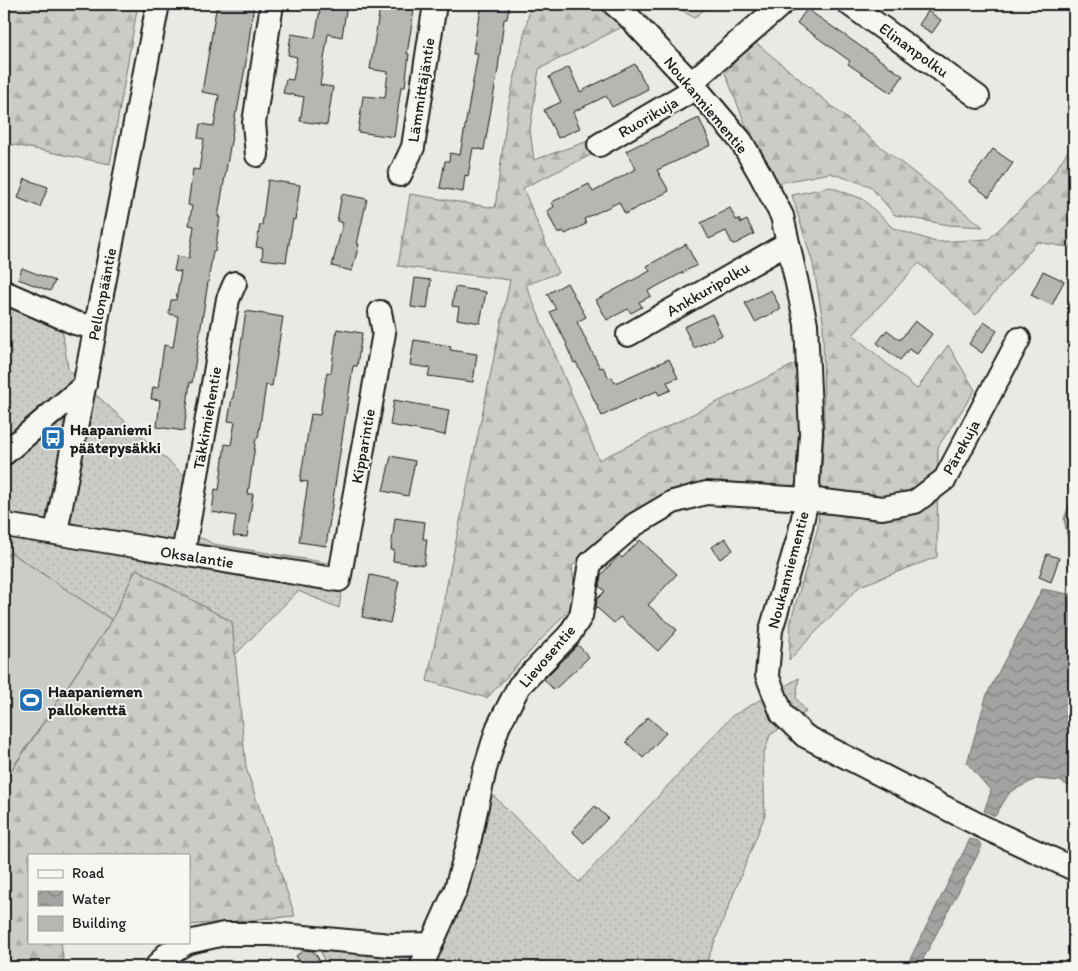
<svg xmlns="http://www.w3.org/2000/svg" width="1078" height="971" viewBox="0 0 1078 971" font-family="Itim,sans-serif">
<defs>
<pattern id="grass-dots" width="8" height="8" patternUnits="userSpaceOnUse" patternTransform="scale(1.25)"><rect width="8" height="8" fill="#cbcbc7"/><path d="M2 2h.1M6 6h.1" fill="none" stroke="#aeaeaa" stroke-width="1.8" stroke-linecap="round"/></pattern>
<pattern id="forest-firs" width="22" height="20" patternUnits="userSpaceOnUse" patternTransform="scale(1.25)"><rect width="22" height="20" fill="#cbcbc7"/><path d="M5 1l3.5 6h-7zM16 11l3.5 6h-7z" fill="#aeaeaa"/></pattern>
<pattern id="water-waves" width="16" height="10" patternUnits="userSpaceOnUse" patternTransform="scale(1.25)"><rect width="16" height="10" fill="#a3a3a1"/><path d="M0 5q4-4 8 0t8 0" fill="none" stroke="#848482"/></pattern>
</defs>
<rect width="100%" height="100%" fill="#e9e9e5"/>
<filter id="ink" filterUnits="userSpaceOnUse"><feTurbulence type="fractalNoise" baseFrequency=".02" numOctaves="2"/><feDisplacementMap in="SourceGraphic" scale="10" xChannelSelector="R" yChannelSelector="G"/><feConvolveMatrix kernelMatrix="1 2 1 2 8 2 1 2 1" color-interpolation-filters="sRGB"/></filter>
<g filter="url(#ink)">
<path fill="url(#grass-dots)" stroke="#747472" d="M4,302L62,328L68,369L199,489L192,536L204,539L213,544L346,566L339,608L298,591L235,655L232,622L136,569L112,620L10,552L4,560V426L10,420L4,413Z
M799,678L796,698L806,712L770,735L763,757L765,815L707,961L703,967H326L319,945L419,952L488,790L579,882L732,716Z"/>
<path fill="url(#forest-firs)" stroke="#747472" d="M4,4H138L110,164L4,143Z
M531,4H605L626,25L539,69L530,130L534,160L591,140L597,152L523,188L558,273L526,285L599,460L803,360L802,492L705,488L630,520L572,566L576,602L487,698L427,681L510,280L398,266L410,194L495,208L508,107Z
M673,4H711L694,18Z
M754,41L871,139L983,227L949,225L895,215L870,186L830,173L778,183L748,131L725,73Z
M1074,142V248L1037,242L976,315L919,263L853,335L917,389L948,345L975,390L938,447L937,557L860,586L789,660L791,620L818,527L824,434L823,321L813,264L792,195L830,187L863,199L893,228L936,242L989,239L1046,184Z
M136,569L232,622L246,768L295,916L189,925V855H29V942H61L64,967H4V782L112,620Z"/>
<path fill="#cbcbc7" stroke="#747472" d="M10,552L112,620L5,779H4V560Z"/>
<path fill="url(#water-waves)" stroke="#6d6d6c" d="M1074,492V566L1073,565L1064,519Z
M1042,589L1074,595V789L1060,781L1036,779L1010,792L995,816L984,811L991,791L967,763L987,694Z
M970,839L978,841L982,846L974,862L919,967H906Z"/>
<path fill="#b6b6b3" stroke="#1c1c1c" d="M217,4H254L245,68L237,112H236L218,217H220L215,252L213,251L192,383L190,382L184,431L157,427L160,400L151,399L153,387L158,388L164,345L173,347L178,316L169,314L171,300H176L181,272L174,271L177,256L189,258L194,226L189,225L192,206L188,205L193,169L199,170L204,139L198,138L200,124L214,126L219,95L202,92Z
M321,4H347L342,37L328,34L320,85L333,87L327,125L300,121L304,97L283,93L286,79L293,80L297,57L288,55L291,34L315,38Z
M402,4H415L407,54H409L405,87H401L394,137L358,132L363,96L385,98L388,72L370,69L380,7L401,10Z
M482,4H509L507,19H504L498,69L484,150L473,148L468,176L465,175L463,192L440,188L445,161H449L450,153L460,155L478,53H473L478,21H479Z
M807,9L903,76L891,93L848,64L850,61L797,23Z
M928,11L941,20L932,33L919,25Z
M635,64L648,89L612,107L606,96L573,112L580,128L558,138L544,110L561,102L549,77L569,67L580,92Z
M699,118L711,145L657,170L669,191L625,214L619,202L584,219L586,224L565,234L563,231L558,234L547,211L554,207L552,202L589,184L593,192L636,169L626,151L642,143L643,144Z
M993,149L1013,163L989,197L969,182Z
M25,179L48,187L40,207L18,198Z
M268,180L300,185L295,220L293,219L286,262L262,259L263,248L256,247L260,225H262Z
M342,194L367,199L357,244H359L352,271L332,266L343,223L337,221Z
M730,208L736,220L739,219L741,223L747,220L754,234L733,245L726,231L709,239L701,223Z
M686,244L697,265L648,291L651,296L639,302L642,307L631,313L628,309L607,320L596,300L650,271L647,266Z
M22,268L55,281L50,291L18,279Z
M1043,271L1064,281L1052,305L1031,295Z
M415,278L431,280L427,309L411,307Z
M567,283L586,317L577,322L600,368L603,367L609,378L612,377L615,383L669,359L678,378L667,382L671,390L659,395L657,391L622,406L602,416L576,362L574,363L566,345L567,344L550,312L556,309L547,294Z
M455,287L486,292L480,323L457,319L459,307L452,306Z
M771,290L781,309L755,322L745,303Z
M246,311L283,317L272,386L266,385L258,438H256L248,494H253L247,537L233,536L236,516L212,512L215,489L219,490L225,444L231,445L235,422L228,421L232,398H233Z
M712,314L722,335L694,348L684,327Z
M915,321L932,334L917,354L909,349L900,360L877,343L887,330L900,340Z
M984,322L997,331L982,353L969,344Z
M337,329L362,333L357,366H353L326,546L299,542L308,482L300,481L311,414L320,415L327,372L331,373Z
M414,340L451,346L450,350L477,354L473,382L428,376L430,368L410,365Z
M394,400L449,410L445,435L390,425Z
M391,456L415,461L408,496L383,491Z
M395,518L425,522L423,539H427L424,565L393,561L394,550H391Z
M725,538L733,550L720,559L712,547Z
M640,540L677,574L648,605L677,630L658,651L620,617L614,623L596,607L597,599L605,591L599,586L601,575L619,555L622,558Z
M1047,554L1059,558L1051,582L1039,577Z
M370,575L399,581L390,623L362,617Z
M578,645L589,657L554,690L544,679Z
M648,717L666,733L643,758L626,742Z
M595,806L608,818L584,843L572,831Z
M304,950L313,951L319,959L307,967H304L296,956Z"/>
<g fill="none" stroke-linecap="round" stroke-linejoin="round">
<defs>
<path id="minor" d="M614,4L627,15L696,88L741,141L760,174L782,216L806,324L811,433L807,499L799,536L771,630L767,675L782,714L805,736L981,826L1074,869
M849,4L978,97
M691,83L782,4
M599,145L696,88
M257,155L254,123L272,4
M400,175L413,147L435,4
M4,292L75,323L96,328
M628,335L788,243
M4,454L85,385
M4,525C116,542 227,562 339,580L384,333L380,312
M56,532L158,4
M183,554L228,299L235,283
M189,942L224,934H271L391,945L431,944
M156,967L166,955L188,942
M421,967L456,889L470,838L485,769L498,727L519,686L569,635L581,616L590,563L634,525L673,502L706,493L807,499L882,508L915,502L945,479L1019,339"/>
</defs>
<use href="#minor" stroke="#1c1c1c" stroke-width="26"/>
<use href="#minor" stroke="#f6f6f2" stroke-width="22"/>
</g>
</g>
<defs>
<symbol id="bus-square" viewBox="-11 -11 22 22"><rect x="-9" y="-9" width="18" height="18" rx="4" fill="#1f6fb2" stroke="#f6f6f2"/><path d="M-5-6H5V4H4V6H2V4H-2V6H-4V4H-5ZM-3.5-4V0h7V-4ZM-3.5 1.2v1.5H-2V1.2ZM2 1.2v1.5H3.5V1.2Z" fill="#fff"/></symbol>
<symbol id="stadium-square" viewBox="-11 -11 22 22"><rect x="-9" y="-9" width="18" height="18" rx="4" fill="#1f6fb2" stroke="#f6f6f2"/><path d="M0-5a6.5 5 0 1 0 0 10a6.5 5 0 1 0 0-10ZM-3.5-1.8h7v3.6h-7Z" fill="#fff"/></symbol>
</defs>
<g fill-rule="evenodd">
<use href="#bus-square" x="39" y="424" width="28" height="28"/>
<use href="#stadium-square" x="17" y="686" width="28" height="28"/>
</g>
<g text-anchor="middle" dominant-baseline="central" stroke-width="4" stroke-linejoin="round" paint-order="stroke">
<g font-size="16" fill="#1c1c1c" stroke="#f6f6f2">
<text transform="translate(914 50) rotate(36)">Elinanpolku</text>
<text transform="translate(421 90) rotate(-81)">Lämmittäjäntie</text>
<text transform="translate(706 105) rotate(50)">Noukanniementie</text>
<text transform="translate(648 117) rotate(-30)">Ruorikuja</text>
<text transform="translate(708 289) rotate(-30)">Ankkuripolku</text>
<text transform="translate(102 294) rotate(-79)">Pellonpääntie</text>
<text transform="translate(207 418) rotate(-80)">Täkkimiehentie</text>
<text transform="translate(363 446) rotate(-80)">Kipparintie</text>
<text transform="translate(961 447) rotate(-61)">Pärekuja</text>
<text transform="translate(197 557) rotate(9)">Oksalantie</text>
<text transform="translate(788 570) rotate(-75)">Noukanniementie</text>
<text transform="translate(547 656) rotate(-49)">Lievosentie</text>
</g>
<g font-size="16" font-weight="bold" fill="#1c1c1c" stroke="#f6f6f2" text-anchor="start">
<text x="70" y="429">Haapaniemi<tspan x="70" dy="18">päätepysäkki</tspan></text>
<text x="48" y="691">Haapaniemen<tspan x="48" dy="18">pallokenttä</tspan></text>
</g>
</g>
<rect width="1078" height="971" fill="none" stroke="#f6f6f2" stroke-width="20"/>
<rect x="10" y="10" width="1058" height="951" fill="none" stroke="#1c1c1c" stroke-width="2" filter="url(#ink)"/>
<rect x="28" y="854" width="162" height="90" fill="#f6f6f2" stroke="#9f9f9c"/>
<rect x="38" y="870" width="25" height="8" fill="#f6f6f2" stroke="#9f9f9c"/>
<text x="72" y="878" font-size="15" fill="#1c1c1c">Road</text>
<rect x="38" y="891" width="25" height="15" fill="url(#water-waves)" stroke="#9f9f9c"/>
<text x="72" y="904" font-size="15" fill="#1c1c1c">Water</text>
<rect x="38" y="916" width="25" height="15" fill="#b6b6b3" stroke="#9f9f9c"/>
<text x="72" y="928" font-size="15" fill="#1c1c1c">Building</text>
</svg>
